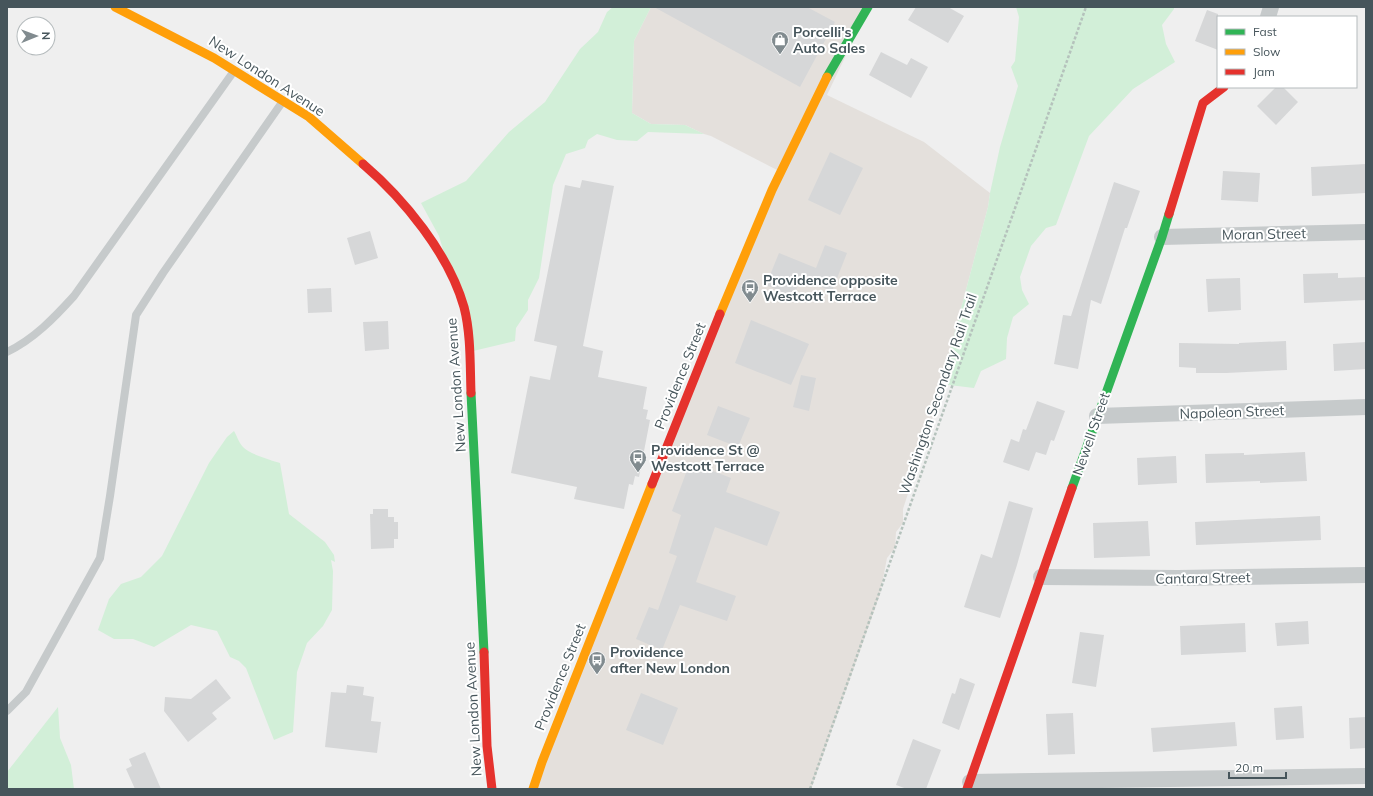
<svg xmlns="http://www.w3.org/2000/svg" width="1373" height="796" viewBox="0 0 1373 796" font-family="Mulish,sans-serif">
<rect width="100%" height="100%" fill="#efefef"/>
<path fill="#e4e0dc" d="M651,7H869L827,95L924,142L990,193L988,207L941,384L940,394L903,509V523L896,532L895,548L887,558L880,594L811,789H534L781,172L711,136L704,134L685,125L651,124L632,113L634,41Z"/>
<path fill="#d2efd8" d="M613,7H651L634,41L632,113L651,124L685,125L704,134L648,132L637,141L617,140L597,134L588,140L585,148L566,154L553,185L539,278L528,300V310L516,328L515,341L473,351L439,236L421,203L466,181L509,132L545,102L580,49L598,32L607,12Z
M1016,7H1174V9L1162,25L1166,44L1175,62L1133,89L1089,136L1056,225L1046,228L1031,246L1020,277L1022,290L1029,304L1013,317L1007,338L1006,359L981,371L974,388L941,384L988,207L990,193L1000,147L1018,86L1011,67L1015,61L1019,17Z
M234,431C237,436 239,443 243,447C249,454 271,460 280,463L289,514L325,542L334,555L335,562L331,560L333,571L332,610L323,626L307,643L297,672L293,732L274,740L246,668L239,661L230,657L217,631L191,625L154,647L133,639H114L98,630L109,599L121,584L141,577L162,556L209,463L227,437Z
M58,707L60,738L71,765L74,789H7V772Z"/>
<path fill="#d6d7d8" d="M654,7H807L835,22L800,87Z
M916,7H948L964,16L948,43L908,20Z
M1207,10L1218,14V50L1195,41Z
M881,52L907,65L911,58L928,67L911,98L869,75Z
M1276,87H1283L1298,102L1276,125L1257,106Z
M830,152L863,168L840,215L808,200Z
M1366,164V193L1312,196L1311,167Z
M1223,171L1260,173L1258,202L1221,200Z
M582,180L614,186L583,346L603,351L598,377L647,387L643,409L648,410L646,419L650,420L639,477L635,476L633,485L629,484L624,509L574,499L577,487L511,473L530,376L550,380L557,346L534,341L565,185L580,188Z
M1114,182L1140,191L1127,228H1125L1101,304L1091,300L1078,369L1054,364L1063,315L1071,316Z
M370,231L378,258L355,265L347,238Z
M825,245L847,253L832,291L801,279L793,297L766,285L779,253L816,268Z
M1338,273V278L1366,277V300L1304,303L1303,274Z
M1240,278L1241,310L1208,312L1206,279Z
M331,288L332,312L308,313L307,289Z
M751,320L809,344L791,385L735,363Z
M388,321L389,349L365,351L363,322Z
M1286,341L1287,370L1226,373H1196V368L1179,367V343L1239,344V343Z
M1366,342V369L1334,371L1333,344Z
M801,375L816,378L809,411L793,407Z
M1037,401L1065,411L1054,441L1051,440L1046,455L1036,452L1029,471L1003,462L1011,439L1019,442L1023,429L1026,430Z
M718,406L750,418L738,447L707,435Z
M1305,452L1307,481L1260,483V481L1206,483L1205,454L1244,453V455Z
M1176,456L1177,483L1138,485L1137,458Z
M690,462L731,478L726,492L780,512L767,546L715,527L696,582L736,596L727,621L680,605L662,650L636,639L649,607L658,610L677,556L669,553L681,515L672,511Z
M1009,501L1033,508L1017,565L1000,618L964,607L981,554L992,558Z
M373,509H388V517H394V522H398V539H394V548L371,549L370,514H373Z
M1320,516L1321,540L1196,545L1195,522Z
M1148,521L1150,556L1094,558L1093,523Z
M1308,621L1309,644L1277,646L1275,623Z
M1245,623L1246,652L1181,655L1180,626Z
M1080,632L1104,635L1096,687L1072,683Z
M960,678L975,684L959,730L942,723L952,693L955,694Z
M216,679L231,698L212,713L217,719L188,742L164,711L165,697L191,699Z
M347,685L364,687L363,695L374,697L371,721L381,722L377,753L325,747L331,692L346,693Z
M641,693L678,708L663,745L626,730Z
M1302,706L1304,738L1276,740L1274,708Z
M1073,713L1075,754L1048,755L1046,714Z
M1366,717V748L1350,749L1349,718Z
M1235,722L1237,746L1153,752L1151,728Z
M913,739L941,750L926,789H907L896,785Z
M145,752L161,789H135L126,769L132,766L129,759Z"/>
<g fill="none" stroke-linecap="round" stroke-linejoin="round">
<path stroke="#b5c2bc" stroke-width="2.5" stroke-dasharray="3 2" stroke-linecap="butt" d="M810,789L1086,7"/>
<path stroke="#c6cacb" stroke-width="8" d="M7,352C34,339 54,318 74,296L234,71
M7,711L26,692L100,558L110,496L136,315L163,273L283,101"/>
<path stroke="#c6cacb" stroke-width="16" d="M1268,17L1271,7
M1162,237L1366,232
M1097,416L1366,407
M1041,577L1178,578L1366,575
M970,782L1366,776"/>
<path stroke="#30b455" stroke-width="9" d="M827,77L868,7
M471,393L484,652
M1072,488L1162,237L1169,214"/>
<path stroke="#ff9f0a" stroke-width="9" d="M115,7L214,58L309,117L363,164
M720,314L772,190L827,77
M533,789L542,762L652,484"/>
<path stroke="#e5322d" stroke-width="9" d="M363,164C404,199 449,254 464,307C471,334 470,365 471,393
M1169,214L1203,103L1224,87
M652,484L720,314
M484,652L487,746L492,789
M967,789L1072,488"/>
</g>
<defs>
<symbol id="shop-pin" viewBox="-11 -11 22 30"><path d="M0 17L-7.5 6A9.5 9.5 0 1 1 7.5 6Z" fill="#818b8f" stroke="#fff"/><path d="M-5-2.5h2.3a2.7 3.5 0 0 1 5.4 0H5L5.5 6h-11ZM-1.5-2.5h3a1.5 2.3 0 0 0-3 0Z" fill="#fff"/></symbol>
<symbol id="bus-pin" viewBox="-11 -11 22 30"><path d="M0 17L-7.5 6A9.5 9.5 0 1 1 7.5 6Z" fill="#818b8f" stroke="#fff"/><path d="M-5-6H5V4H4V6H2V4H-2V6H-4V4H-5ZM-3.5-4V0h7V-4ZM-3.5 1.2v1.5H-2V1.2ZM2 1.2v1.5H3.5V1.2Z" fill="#fff"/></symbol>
</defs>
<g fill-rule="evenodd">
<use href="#shop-pin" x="770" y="30" width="20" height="27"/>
<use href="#bus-pin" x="740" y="278" width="20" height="27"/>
<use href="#bus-pin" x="628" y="448" width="20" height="27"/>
<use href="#bus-pin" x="587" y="650" width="20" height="27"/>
</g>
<g text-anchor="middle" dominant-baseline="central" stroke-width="4" stroke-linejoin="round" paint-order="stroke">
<g font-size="14" font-weight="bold" fill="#46555b" stroke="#fff" text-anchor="start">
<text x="793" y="32">Porcelli's<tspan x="793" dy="16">Auto Sales</tspan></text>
<text x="763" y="280">Providence opposite<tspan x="763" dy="16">Westcott Terrace</tspan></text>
<text x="651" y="450">Providence St @<tspan x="651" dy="16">Westcott Terrace</tspan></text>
<text x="610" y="652">Providence<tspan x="610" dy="16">after New London</tspan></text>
</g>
<g font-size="14" fill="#46555b" stroke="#fff">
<text transform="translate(267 76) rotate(33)">New London Avenue</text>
<text transform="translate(1264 234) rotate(-1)">Moran Street</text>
<text transform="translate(680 376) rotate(-68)">Providence Street</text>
<text transform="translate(456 385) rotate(-94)">New London Avenue</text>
<text transform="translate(938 394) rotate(-71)">Washington Secondary Rail Trail</text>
<text transform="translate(1232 412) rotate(-2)">Napoleon Street</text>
<text transform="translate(1091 434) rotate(-71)">Newell Street</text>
<text transform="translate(1203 578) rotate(-1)">Cantara Street</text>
<text transform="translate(560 677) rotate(-68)">Providence Street</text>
<text transform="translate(473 709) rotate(-93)">New London Avenue</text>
</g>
</g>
<rect width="1373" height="796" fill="none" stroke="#46555b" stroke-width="16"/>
<rect x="1217" y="16" width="140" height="72" fill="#ffffff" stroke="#b5bbbd"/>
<rect x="1225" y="29" width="20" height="6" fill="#30b455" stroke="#b5bbbd"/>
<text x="1253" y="36" font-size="12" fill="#46555b">Fast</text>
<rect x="1225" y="49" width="20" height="6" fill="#ff9f0a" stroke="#b5bbbd"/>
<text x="1253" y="56" font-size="12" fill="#46555b">Slow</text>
<rect x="1225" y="69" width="20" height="6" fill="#e5322d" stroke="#b5bbbd"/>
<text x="1253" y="76" font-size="12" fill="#46555b">Jam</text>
<g transform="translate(36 36) rotate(89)"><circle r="19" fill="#ffffff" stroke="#b5bbbd"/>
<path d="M0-3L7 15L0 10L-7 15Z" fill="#818b8f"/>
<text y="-6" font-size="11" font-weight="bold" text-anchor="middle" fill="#46555b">N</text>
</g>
<path d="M1229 772v6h57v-6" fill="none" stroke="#46555b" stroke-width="2"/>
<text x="1235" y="772" font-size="12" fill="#46555b" stroke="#ffffff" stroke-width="3" paint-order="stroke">20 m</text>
</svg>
